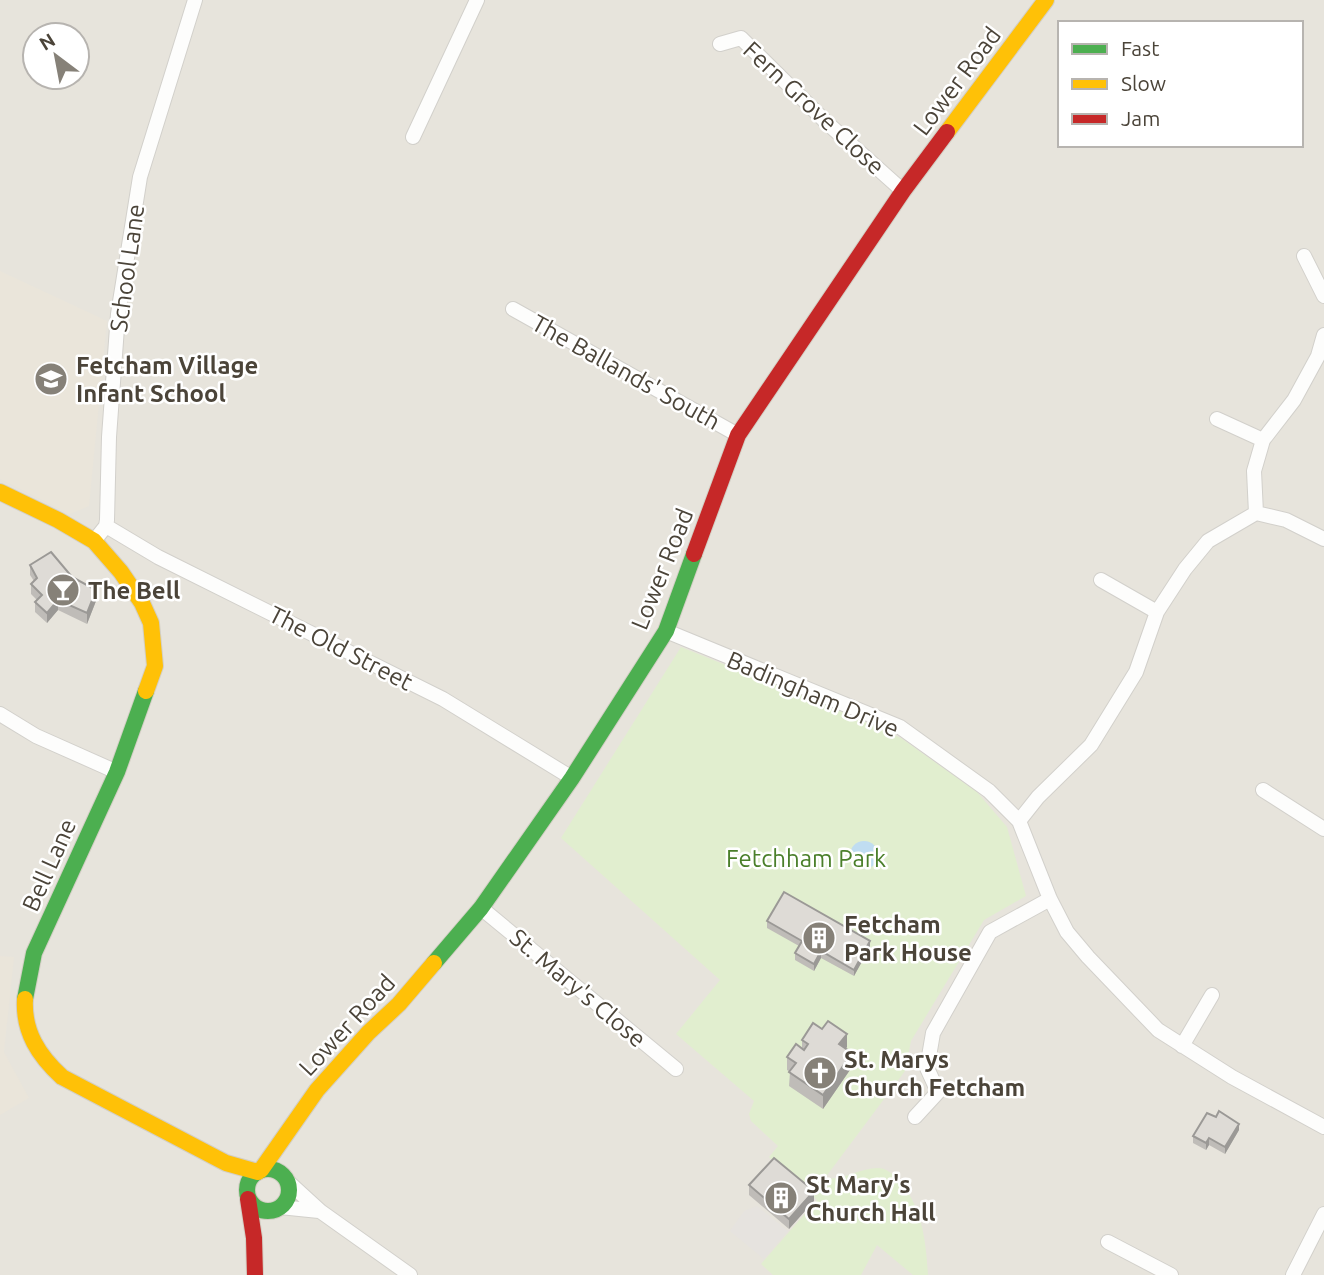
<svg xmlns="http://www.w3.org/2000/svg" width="1324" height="1275" viewBox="0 0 1324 1275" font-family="Ubuntu,sans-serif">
<rect width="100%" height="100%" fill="#f4f2ee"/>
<path fill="#e7e4dc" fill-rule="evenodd" d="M0,0H1324V1275H0ZM1060,23H1301V145H1060ZM35,35H77V77H35Z"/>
<path fill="#eae5da" d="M0,271L107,321L89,506L70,514L0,479Z
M0,956L14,957L4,1052L29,1098L0,1115Z"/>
<path fill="#e1eecf" d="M681,647L835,709L901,738L977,792L1007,827L1026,896L984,920L911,1041L905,1071L825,1178C843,1181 859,1168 878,1168C885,1168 892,1173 897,1178C922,1205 926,1240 928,1275H913L877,1245L861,1275H773L761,1264L817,1200L769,1157L778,1146L751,1121L749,1114L754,1101L676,1034L720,980L561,838Z"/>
<path fill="#e6e3df" d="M757,1206L788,1231L764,1259L730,1231L744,1211Z"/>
<path fill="#c0ddf1" d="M850 855a14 14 0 1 1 28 0a14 14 0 1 1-28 0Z"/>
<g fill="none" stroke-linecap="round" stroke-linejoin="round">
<defs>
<path id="street" d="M720,44L741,38L826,122L903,191
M413,137L477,0
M1304,256L1324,296
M513,309L738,435
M1217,419L1263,440
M1256,513L1254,471L1263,440L1294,400L1318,356L1324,335
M106,526L158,557L443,699L572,778
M94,541L106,526L107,520L109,437L118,314L140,177L195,0
M1101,580L1157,612
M666,631L900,727L989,791L1019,821L1050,899L1067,932L1088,957L1158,1030L1232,1077L1324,1127
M0,714L36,736L117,772
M1263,790L1324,829
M1019,821L1038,797L1091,745L1136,672L1157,612L1185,569L1208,541L1256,513L1286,520L1324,539
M481,908L676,1069
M1182,1046L1212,995
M915,1117L938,1092L927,1068L933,1033L990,932L1050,899
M285,1179L320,1211L410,1275
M280,1207L319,1211
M1108,1242L1171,1275
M1293,1275L1324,1214"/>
<path id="fast" d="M434,963L481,908L572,778L666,631L694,554
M25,999L34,953L117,772L146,691
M247 1190a21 21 0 1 1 42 0a21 21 0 1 1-42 0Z"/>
<path id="slow" d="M947,132L1046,0
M0,492L58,520L94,541L121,572L142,603L151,623L155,666L146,691
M25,999C23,1032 39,1056 62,1077L226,1163L258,1172
M261,1170L317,1090L368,1033L399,1004L434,963"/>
<path id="jam" d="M694,554L738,435L903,191L947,132
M248,1199L254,1238L255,1275"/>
</defs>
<use href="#street" stroke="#d2d0cb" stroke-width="16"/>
<use href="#fast" stroke="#d3cfc5" stroke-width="18"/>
<use href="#slow" stroke="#d3cfc5" stroke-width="18"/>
<use href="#jam" stroke="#d3cfc5" stroke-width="18"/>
<use href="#street" stroke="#fdfdfc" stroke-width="14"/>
<use href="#fast" stroke="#4caf50" stroke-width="16"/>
<use href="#slow" stroke="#ffc107" stroke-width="16"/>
<use href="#jam" stroke="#c62828" stroke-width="16"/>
</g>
<path fill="#bfbcb8" d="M30,565L72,577L96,601L87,624L58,610L47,623L35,612V602L37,600L31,594V584L34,581L30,575Z
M767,921L870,947L854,976L821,958L814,971L795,960V953L799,946L767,928Z
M802,1040L847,1047L845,1049L852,1067L823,1109L789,1086L790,1072L787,1070V1057L802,1048Z
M1239,1130L1225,1154L1209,1145L1206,1150L1193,1143V1136Z
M749,1185L814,1201L789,1229L749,1195Z"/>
<path fill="#9b9996" d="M96,590V601L87,624V613Z
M58,600V610L47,623V613Z
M870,941V947L854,976V970Z
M821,951V958L814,971V964Z
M847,1034V1047L839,1057V1044Z
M852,1053V1067L823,1109V1095Z
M1239,1124V1130L1225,1154V1147Z
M1209,1138V1145L1206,1150V1143Z
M814,1191V1201L789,1229V1219Z"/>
<path fill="#dedbd6" stroke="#9b9996" stroke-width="2" d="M51,552L72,577L96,590L87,613L58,600L47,613L35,602L42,595L31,584L37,578L30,565Z
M784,892L870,941L854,970L821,951L814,964L795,953L802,941L767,921Z
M828,1021L847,1034L839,1044L852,1053L823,1095L789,1072L796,1063L787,1057L796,1044L804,1050L808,1044L802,1040L813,1023L822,1029Z
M1219,1111L1239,1124L1225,1147L1209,1138L1206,1143L1193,1136L1207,1113L1216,1117Z
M774,1158L814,1191L789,1219L749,1185Z"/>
<defs>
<symbol id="school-disc" viewBox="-11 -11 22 22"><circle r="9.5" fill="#868178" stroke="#fff"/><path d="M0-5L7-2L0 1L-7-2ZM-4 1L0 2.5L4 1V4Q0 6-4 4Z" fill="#fff"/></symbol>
<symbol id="bar-disc" viewBox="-11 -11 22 22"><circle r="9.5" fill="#868178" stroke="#fff"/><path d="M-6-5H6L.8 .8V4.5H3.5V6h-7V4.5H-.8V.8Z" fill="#fff"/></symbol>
<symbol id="building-disc" viewBox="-11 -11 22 22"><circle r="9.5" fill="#868178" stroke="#fff"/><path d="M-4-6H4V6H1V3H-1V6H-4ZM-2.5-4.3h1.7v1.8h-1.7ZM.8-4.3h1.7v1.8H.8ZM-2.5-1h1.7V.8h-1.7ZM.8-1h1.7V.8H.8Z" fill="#fff"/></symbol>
<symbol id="church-disc" viewBox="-11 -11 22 22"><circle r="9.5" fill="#868178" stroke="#fff"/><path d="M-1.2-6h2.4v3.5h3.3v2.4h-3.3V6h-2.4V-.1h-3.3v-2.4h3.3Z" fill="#fff"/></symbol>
</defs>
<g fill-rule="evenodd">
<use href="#school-disc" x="32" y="360" width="38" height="38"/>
<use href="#bar-disc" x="44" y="571" width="38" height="38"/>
<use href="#building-disc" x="800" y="919" width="38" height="38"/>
<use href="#church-disc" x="801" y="1054" width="38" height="38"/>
<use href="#building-disc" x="762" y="1179" width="38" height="38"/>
</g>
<g text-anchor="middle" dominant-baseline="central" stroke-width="5" stroke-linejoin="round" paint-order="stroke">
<g font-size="24" fill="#4b4439" stroke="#fff">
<text transform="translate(957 81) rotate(-53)">Lower Road</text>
<text transform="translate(814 108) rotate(43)">Fern Grove Close</text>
<text transform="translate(127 268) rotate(-82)">School Lane</text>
<text transform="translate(626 372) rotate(29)">The Ballands' South</text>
<text transform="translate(662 569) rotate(-68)">Lower Road</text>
<text transform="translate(341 648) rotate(27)">The Old Street</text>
<text transform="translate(813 694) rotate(23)">Badingham Drive</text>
<text transform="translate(49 865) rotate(-66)">Bell Lane</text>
<text transform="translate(578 988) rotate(40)">St. Mary's Close</text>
<text transform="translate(347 1025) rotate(-47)">Lower Road</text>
</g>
<g font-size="24" font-weight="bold" fill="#4b4439" stroke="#fff" text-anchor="start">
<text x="76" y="365">Fetcham Village<tspan x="76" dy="28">Infant School</tspan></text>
<text x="88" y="590">The Bell</text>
<text x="844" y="924">Fetcham<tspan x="844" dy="28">Park House</tspan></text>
<text x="844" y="1059">St. Marys<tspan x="844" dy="28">Church Fetcham</tspan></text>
<text x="806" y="1184">St Mary's<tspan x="806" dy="28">Church Hall</tspan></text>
</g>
<g font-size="24" fill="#4a7f2a" stroke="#fff">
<text x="806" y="858">Fetchham Park</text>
</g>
</g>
<rect x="1058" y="21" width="245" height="126" fill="#ffffff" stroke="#b7b4b0" stroke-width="2"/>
<rect x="1072" y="44" width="35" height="10" fill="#4caf50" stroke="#b7b4b0" stroke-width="2"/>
<text x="1121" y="56" font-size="21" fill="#4b4439">Fast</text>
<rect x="1072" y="79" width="35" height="10" fill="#ffc107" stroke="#b7b4b0" stroke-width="2"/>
<text x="1121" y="91" font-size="21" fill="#4b4439">Slow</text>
<rect x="1072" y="114" width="35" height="10" fill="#c62828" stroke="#b7b4b0" stroke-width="2"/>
<text x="1121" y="126" font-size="21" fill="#4b4439">Jam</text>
<g transform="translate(56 56) rotate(328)"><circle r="33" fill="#ffffff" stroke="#b7b4b0" stroke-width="2"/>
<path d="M0-5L12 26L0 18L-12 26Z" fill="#868178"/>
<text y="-10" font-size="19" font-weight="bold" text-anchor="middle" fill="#4b4439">N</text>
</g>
</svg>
